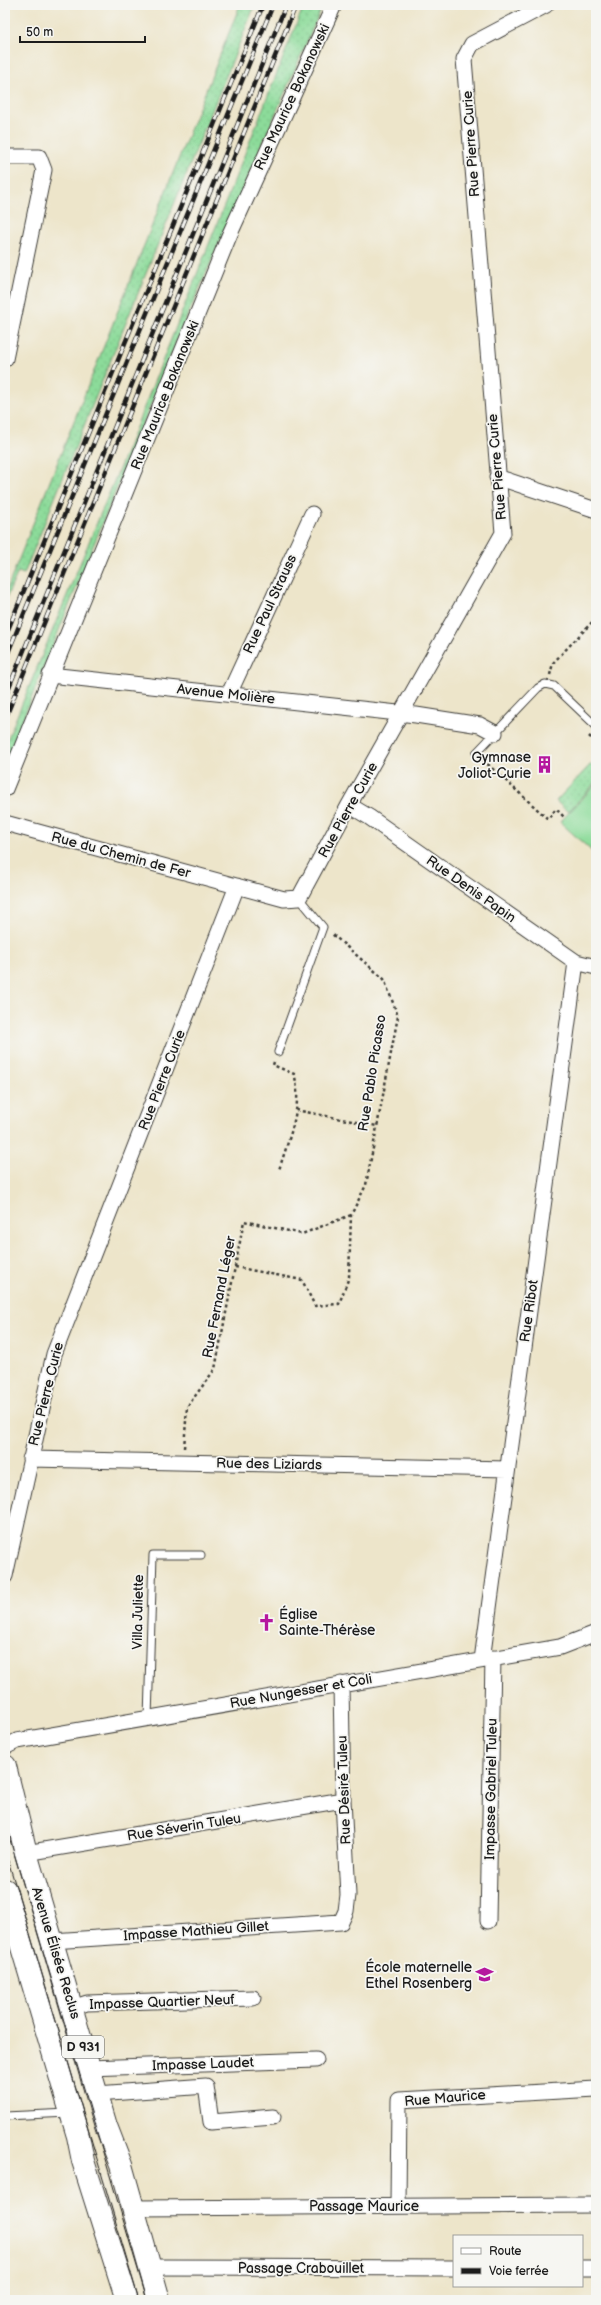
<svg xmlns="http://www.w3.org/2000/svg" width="601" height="2305" viewBox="0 0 601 2305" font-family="'Balsamiq Sans',sans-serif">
<defs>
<pattern id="grass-dots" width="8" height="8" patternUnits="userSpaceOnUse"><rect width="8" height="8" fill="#8cdb9a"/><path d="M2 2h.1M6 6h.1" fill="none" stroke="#78bb84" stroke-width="1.8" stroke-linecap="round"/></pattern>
</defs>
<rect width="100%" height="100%" fill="#f6f6f2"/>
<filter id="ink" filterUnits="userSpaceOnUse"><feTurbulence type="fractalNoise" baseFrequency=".025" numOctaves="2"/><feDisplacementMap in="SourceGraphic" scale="8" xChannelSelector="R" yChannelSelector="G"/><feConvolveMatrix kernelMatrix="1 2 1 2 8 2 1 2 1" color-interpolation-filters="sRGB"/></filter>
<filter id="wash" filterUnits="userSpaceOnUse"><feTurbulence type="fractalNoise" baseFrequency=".012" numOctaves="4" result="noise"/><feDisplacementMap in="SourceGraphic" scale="16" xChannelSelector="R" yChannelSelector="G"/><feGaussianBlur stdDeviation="0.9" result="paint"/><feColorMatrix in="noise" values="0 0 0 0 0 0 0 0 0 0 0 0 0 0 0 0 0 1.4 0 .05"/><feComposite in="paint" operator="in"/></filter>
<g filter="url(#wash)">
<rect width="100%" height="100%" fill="#ede5ca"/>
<path fill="url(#grass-dots)" stroke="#547c5b" d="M240,5H255L24,574L18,572L5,601V594Z
M304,5H323L180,333L5,763V745L127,450Z
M591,764L596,769V782L568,812L556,801Z"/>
<path fill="#8cdb9a" stroke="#547c5b" d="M596,784V855L560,822Z"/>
</g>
<g filter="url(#ink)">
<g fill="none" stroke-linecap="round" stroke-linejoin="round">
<defs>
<path id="lane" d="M476,753L538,688L545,684L554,686L596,726
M278,1052L323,927L299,898
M148,1718L153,1555H201
M5,2116L69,2113"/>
<path id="street" d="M5,157H39L44,170L5,359
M497,477L596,510
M50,675L416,715L480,725L495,733
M229,694L312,514
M5,789L229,236L334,5
M349,805L369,817L576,962L596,967
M5,823L284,899L299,898L349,805L503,533L464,59L472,44L546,5
M30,1459L508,1469
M5,1576L54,1354L237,886
M482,1660L576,962
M5,1747L17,1741L560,1647L596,1633
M26,1853L343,1800
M488,1921L493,1658
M52,1941L341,1922L346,1911L348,1895L343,1800L341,1684
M72,2008L87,2003L253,1998
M89,2068L316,2060
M97,2094L206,2086L211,2122L273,2117
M398,2206L399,2100L596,2089
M132,2208L596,2205
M149,2267L454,2268
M582,2268H596"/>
<path id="primary" d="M5,1766L26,1853L106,2126L121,2165L159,2300
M5,1890L78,2136L83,2161L127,2300"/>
</defs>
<use href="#lane" stroke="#3b3a36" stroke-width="9"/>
<use href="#street" stroke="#3b3a36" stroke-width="17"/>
<use href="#primary" stroke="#3b3a36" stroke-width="24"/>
<path stroke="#3b3a36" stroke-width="2.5" stroke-dasharray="3 3" stroke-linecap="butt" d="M592,623L596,625
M550,675L553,663L596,618
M589,736L596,743
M483,760L548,819L556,809L564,817
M274,1062L273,1065L294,1074C304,1105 288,1140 279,1170
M296,1110L377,1126
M235,1267L302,1280L315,1306L339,1304L349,1277L351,1215L366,1185L398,1016L384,979L332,934
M184,1448L187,1407L215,1369L244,1221L302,1234L351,1215"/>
<use href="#lane" stroke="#fff" stroke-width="7"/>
<use href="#street" stroke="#fff" stroke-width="15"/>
<use href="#primary" stroke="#fff" stroke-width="22"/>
<path stroke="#1c1c1c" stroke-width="1" d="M5,1823L147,2300
M5,1850L139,2300"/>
<defs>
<path id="rail" d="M5,637L263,5
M5,660L273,5
M5,697L286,5
M5,719L296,5"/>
</defs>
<use href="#rail" stroke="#1c1c1c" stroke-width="4.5"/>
<use href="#rail" stroke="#f6f6f2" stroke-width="3" stroke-dasharray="9" stroke-linecap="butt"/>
</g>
</g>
<defs>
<symbol id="building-bare" viewBox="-9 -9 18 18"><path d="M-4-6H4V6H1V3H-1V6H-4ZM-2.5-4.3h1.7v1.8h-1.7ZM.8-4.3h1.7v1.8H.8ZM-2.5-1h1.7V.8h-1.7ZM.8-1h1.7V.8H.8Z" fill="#b5179e" stroke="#f6f6f2" stroke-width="2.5" paint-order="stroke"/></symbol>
<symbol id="church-bare" viewBox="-9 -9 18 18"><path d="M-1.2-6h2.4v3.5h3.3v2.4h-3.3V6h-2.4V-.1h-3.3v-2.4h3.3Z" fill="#b5179e" stroke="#f6f6f2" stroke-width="2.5" paint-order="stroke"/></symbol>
<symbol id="school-bare" viewBox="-9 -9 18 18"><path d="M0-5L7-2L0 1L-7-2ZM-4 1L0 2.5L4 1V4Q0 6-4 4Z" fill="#b5179e" stroke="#f6f6f2" stroke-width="2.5" paint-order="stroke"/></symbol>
</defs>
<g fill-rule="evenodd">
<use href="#building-bare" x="532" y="752" width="25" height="25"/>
<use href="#church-bare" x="254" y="1610" width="25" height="25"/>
<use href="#school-bare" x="472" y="1962" width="25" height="25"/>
</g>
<g text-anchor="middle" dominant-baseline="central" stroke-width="3.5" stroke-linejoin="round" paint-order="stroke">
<rect fill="#f6f6f2" stroke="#5d5d5c" stroke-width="1" x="62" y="2036" width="42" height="22" rx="3"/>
<g font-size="13" font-weight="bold" fill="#1c1c1c">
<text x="83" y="2047">D 931</text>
</g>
<g font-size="14" fill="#1c1c1c" stroke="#f6f6f2">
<text transform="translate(292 97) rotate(-65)">Rue Maurice Bokanowski</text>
<text transform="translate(471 144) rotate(-94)">Rue Pierre Curie</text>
<text transform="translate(165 395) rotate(-68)">Rue Maurice Bokanowski</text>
<text transform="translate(497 467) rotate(-95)">Rue Pierre Curie</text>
<text transform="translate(270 604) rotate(-65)">Rue Paul Strauss</text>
<text transform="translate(226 694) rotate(6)">Avenue Molière</text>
<text transform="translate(348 810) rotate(-61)">Rue Pierre Curie</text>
<text transform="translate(121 855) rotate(15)">Rue du Chemin de Fer</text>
<text transform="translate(471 889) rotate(35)">Rue Denis Papin</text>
<text transform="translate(372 1073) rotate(-81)">Rue Pablo Picasso</text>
<text transform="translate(162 1080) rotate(-69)">Rue Pierre Curie</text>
<text transform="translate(219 1297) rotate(-79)">Rue Fernand Léger</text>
<text transform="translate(529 1311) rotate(-82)">Rue Ribot</text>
<text transform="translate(46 1394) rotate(-76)">Rue Pierre Curie</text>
<text transform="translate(269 1464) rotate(1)">Rue des Liziards</text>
<text transform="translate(138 1612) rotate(-89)">Villa Juliette</text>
<text transform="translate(301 1691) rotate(-10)">Rue Nungesser et Coli</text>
<text transform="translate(491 1789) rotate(-89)">Impasse Gabriel Tuleu</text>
<text transform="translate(344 1790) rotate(-92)">Rue Désiré Tuleu</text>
<text transform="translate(184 1827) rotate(-9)">Rue Séverin Tuleu</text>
<text transform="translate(196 1931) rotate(-4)">Impasse Mathieu Gillet</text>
<text transform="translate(56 1953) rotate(73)">Avenue Élisée Reclus</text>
<text transform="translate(162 2002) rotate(-2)">Impasse Quartier Neuf</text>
<text transform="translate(203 2064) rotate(-2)">Impasse Laudet</text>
<text transform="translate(445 2098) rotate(-5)">Rue Maurice</text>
<text x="364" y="2206">Passage Maurice</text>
<text x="301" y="2268">Passage Crabouillet</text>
</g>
<g font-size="14" fill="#1c1c1c" stroke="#f6f6f2" text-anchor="end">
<text x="531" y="757">Gymnase<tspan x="531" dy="16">Joliot-Curie</tspan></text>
<text x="279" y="1614" text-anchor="start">Église<tspan x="279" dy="16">Sainte-Thérèse</tspan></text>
<text x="472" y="1967">École maternelle<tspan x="472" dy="16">Ethel Rosenberg</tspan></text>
</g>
</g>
<rect width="601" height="2305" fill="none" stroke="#f6f6f2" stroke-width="20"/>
<rect x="453" y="2235" width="130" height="52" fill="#f6f6f2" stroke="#9f9f9c"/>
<rect x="461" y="2248" width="20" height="6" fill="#ffffff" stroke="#9f9f9c"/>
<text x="489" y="2255" font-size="12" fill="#1c1c1c">Route</text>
<rect x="461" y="2268" width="20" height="6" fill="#1c1c1c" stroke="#9f9f9c"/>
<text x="489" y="2275" font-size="12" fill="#1c1c1c">Voie ferrée</text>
<path d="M20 36v6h125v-6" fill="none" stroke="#1c1c1c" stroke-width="2"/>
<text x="26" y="36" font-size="12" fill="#1c1c1c" stroke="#f6f6f2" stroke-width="3" paint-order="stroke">50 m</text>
</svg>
